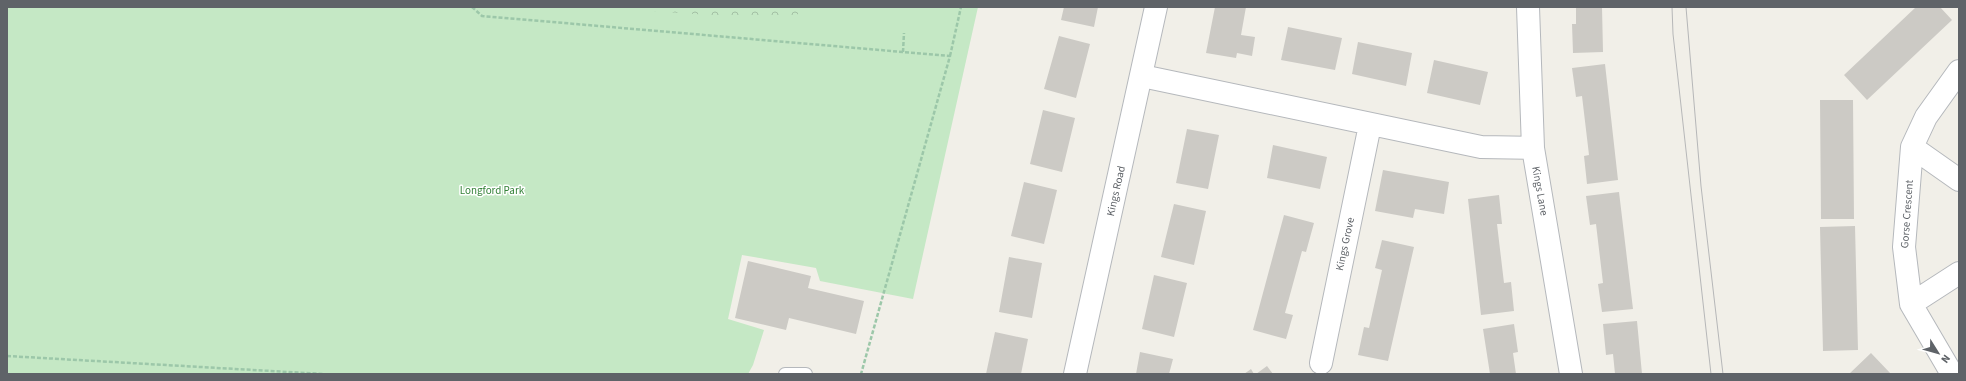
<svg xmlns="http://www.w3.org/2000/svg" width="1966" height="381" viewBox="0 0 1966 381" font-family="'Source Sans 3',sans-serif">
<defs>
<pattern id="forest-crowns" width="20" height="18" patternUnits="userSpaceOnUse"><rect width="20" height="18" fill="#c5e8c5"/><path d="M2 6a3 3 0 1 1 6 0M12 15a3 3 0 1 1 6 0" fill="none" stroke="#a3c0a4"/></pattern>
</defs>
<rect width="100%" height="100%" fill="#f1efe8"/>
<path fill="#c5e8c5" d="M7,7H978L913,299L820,281L816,268L742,255L728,319L764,330L753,365L748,374H7Z"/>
<path fill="url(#forest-crowns)" d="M593,7H811L812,12L766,19Z"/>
<path fill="#cccac5" d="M1064,7H1098L1094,27L1061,20Z
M1215,7H1246L1241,35L1255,37L1252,56L1237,53L1236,58L1206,53Z
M1576,7H1602L1603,52L1573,53L1572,24H1576Z
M1916,7H1940L1952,20L1867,100L1844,75Z
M1288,27L1342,38L1335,70L1281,60Z
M1059,36L1090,44L1076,98L1044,89Z
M1358,42L1412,53L1406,86L1352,74Z
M1434,60L1488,72L1480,105L1427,93Z
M1605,64L1618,180L1587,184L1584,156L1589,155L1582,96L1576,97L1572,68Z
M1820,100H1853L1854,219H1821Z
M1043,110L1075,118L1062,172L1030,164Z
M1187,129L1219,135L1208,189L1176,183Z
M1273,145L1327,157L1320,189L1267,178Z
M1383,170L1449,182L1444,214L1415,209L1413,218L1375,211Z
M1024,182L1057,190L1044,244L1011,236Z
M1619,192L1633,309L1602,312L1598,284L1603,283L1596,224L1590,225L1586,196Z
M1499,195L1502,224H1497L1504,283L1511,282L1514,311L1481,315L1468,199Z
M1174,204L1206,211L1194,265L1161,257Z
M1284,215L1314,223L1306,252L1302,251L1285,313L1293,315L1286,339L1253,330Z
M1855,226L1858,350L1823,351L1820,227Z
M1382,240L1414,247L1388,361L1358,355L1364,327L1369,328L1382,270L1375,268Z
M1009,257L1042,263L1032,318L999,312Z
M748,261L811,276L808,288L864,301L856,334L789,318L786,330L735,318Z
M1154,275L1187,283L1174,337L1142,329Z
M1637,321L1642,374H1615L1613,354L1606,355L1603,324Z
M1514,324L1518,352L1513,353L1516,374H1490L1483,329Z
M995,332L1028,339L1021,374H986Z
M1140,352L1173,359L1169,374H1136Z
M1871,353L1891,374H1849Z
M1267,366L1273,374H1256Z
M1251,369L1254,374H1244Z"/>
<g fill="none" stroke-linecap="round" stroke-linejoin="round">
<defs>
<path id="service" d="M785,374H806"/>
<path id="minor" d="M1528,7L1533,148L1571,374
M1142,76L1481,147L1533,148
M1912,147L1959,180
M1911,304L1959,273
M1321,363L1370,125
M1952,374L1911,304L1904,247L1912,147L1926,117L1959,71"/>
<path id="tertiary" d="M1075,374L1156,7"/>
</defs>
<use href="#service" stroke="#b5b8bc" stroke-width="14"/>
<use href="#minor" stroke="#b5b8bc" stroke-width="24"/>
<use href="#tertiary" stroke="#b5b8bc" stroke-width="24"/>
<path stroke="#9cc7a9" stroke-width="2.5" stroke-dasharray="4 2" stroke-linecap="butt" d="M472,7L482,16L950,56L861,374
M903,52L904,33
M950,56L961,7
M7,356L324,374"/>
<use href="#service" stroke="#fff" stroke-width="12"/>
<use href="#minor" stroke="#fff" stroke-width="22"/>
<use href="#tertiary" stroke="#fff" stroke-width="22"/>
<path stroke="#b6b7b8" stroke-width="1" d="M1672,7L1673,34L1711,374
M1686,7L1701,186L1723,374"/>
</g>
<g text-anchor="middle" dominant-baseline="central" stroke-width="3" stroke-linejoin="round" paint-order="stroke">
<g font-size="11" fill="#348238" stroke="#fff">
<text x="492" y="190">Longford Park</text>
</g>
<g font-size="11" fill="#5f6368" stroke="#fff">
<text transform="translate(1116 191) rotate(-77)">Kings Road</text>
<text transform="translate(1540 191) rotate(80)">Kings Lane</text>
<text transform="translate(1907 214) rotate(-86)">Gorse Crescent</text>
<text transform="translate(1345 244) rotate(-78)">Kings Grove</text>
</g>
</g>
<rect width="1966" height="381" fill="none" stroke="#5f6368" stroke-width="16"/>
<g transform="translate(1938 353) rotate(127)" stroke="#ffffff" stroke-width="3" paint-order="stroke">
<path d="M0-3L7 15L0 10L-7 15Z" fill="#5f6368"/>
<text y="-6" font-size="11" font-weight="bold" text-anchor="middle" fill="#5f6368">N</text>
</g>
</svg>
